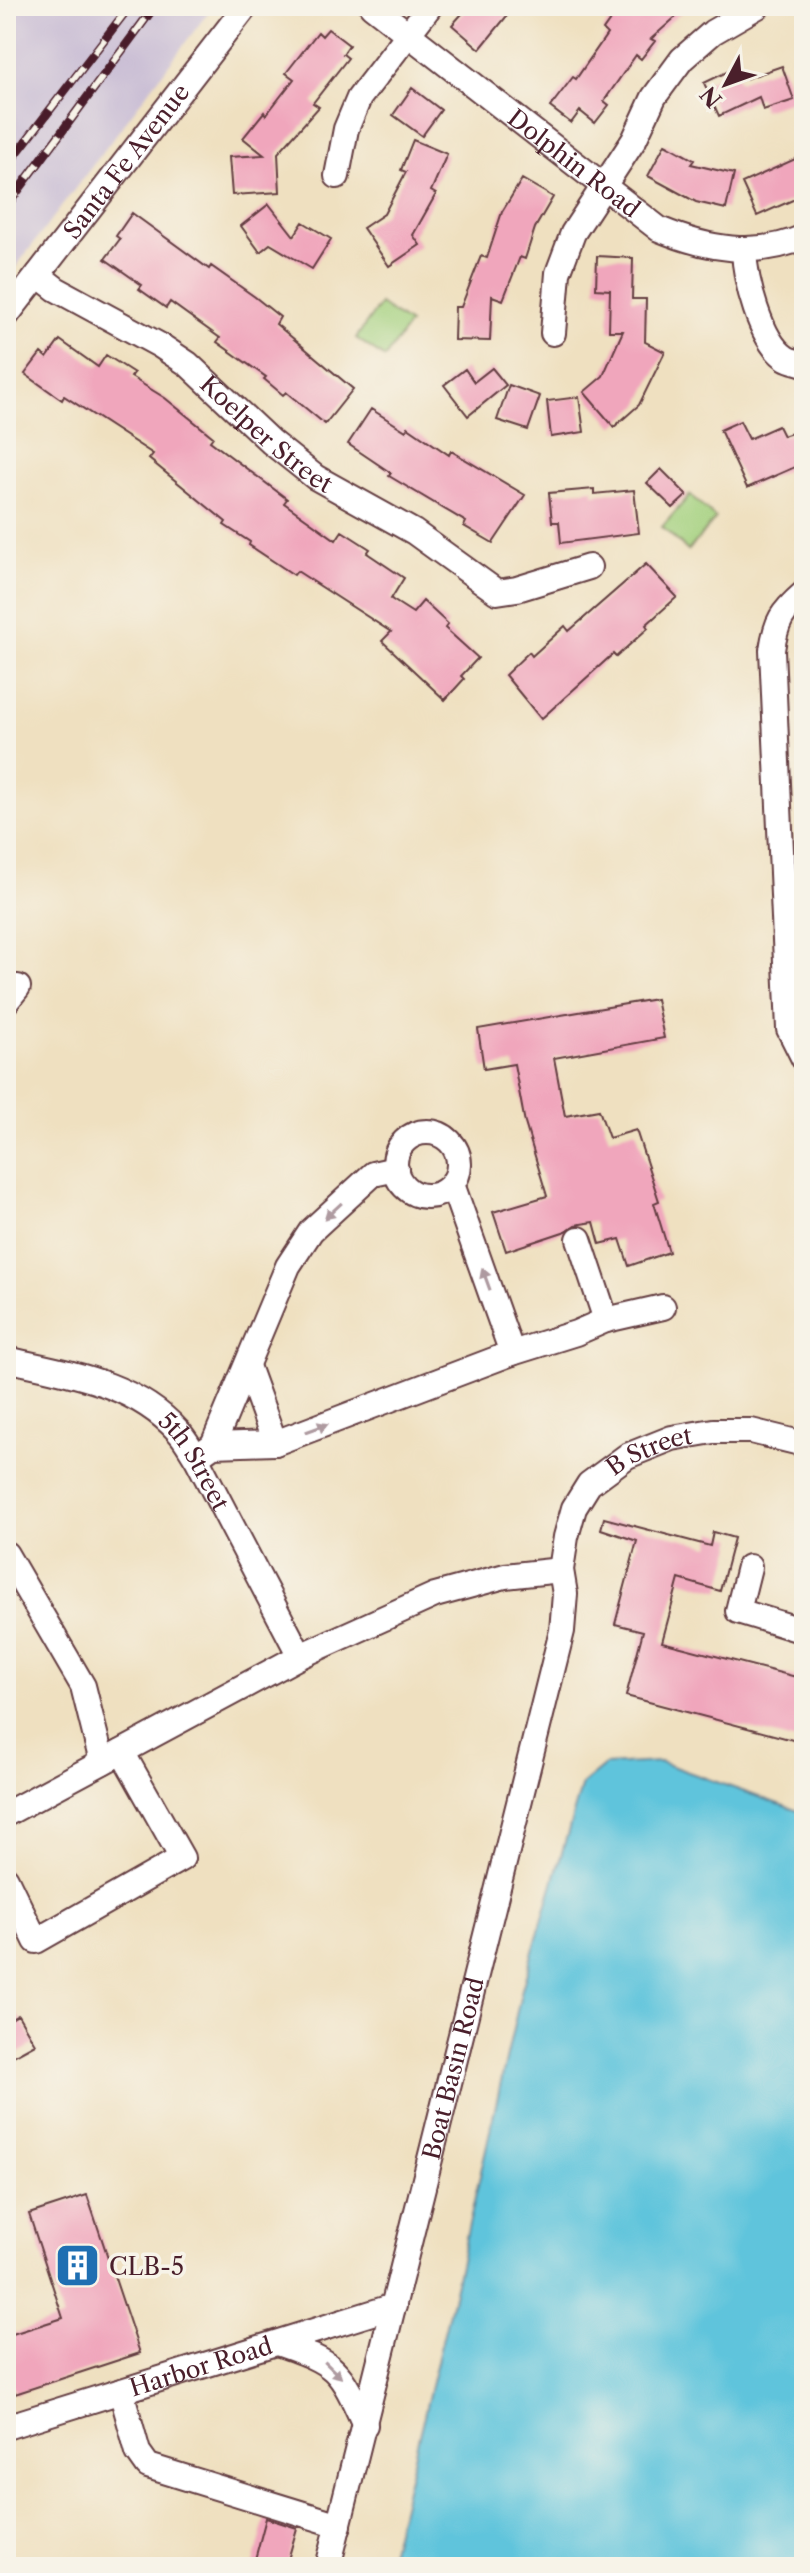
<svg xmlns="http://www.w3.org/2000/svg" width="810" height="2573" viewBox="0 0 810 2573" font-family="'Libre Caslon Text',serif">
<rect width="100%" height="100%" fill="#f7f3e8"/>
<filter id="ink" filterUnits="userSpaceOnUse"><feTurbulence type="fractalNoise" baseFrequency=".0125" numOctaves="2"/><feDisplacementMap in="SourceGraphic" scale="16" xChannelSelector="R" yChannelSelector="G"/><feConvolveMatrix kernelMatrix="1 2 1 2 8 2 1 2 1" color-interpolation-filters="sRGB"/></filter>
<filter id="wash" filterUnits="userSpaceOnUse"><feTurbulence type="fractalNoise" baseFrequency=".006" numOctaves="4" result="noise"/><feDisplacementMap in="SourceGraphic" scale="32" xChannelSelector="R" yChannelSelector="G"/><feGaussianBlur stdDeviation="1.8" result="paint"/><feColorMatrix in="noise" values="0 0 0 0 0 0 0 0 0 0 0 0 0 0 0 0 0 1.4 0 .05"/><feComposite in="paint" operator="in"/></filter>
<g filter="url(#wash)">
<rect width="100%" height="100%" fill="#efe0c0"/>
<path fill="#cbbfd5" d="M6,6H213L6,280Z"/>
<path fill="#a3d07d" stroke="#767854" stroke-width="2" d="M380,304L409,324L385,358L356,338Z
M690,495L716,518L688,551L662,527Z"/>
<path fill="#5fc4dc" stroke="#547284" stroke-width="2" d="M660,1762L804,1813V2567H387L452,2300L522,1989L582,1784L605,1765Z"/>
<g id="blocks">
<path fill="#f0a6bc" d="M469,6H515L480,49L452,25Z
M620,6H688L651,39L655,41L641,59L636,55L604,101L609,105L595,123L580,111L571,123L550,107L573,77L576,79L607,34L603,30Z
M328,29L349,45L343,54L348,58L313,103L319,107L278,153L280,192L232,195L229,157L264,155L243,138L264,112L266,115L294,79L286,73L318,32L322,36Z
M782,66L794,100L763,110L759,97L719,116L704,83L733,69L739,81Z
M412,88L441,110L422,136L393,115Z
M413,140L447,154L431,191L436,194L413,235L420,245L389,266L363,228L384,214L406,172L401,170Z
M665,144L694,160L691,164L734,174L726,209L696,202L648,176Z
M804,155V195L757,216L742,183Z
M522,179L553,197L535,228L525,259L520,257L503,300L492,296L490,341L454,340L455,307H461L481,256L487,258L502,212Z
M269,204L294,236L303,222L331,239L312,269L270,244L260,252L241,226Z
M132,213L209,269L211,266L255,297L280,317L276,324L353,389L325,424L286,392L283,395L264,379L266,377L217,342L220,338L170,302L166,308L139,289L142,285L105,259L120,239L116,236Z
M597,256L633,258L632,299H646L645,342L665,352L639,405L614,427L584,392L603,376L623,331H609L610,290L596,289Z
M60,340L98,367L106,355L134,373L131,377L165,398L213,437L210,441L287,499L284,503L336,540L342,531L370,549L367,553L404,578L391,599L413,613L423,601L448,624L445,628L478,658L461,676L464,679L445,700L382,641L391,632L297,571L294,575L249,545L250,542L224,525L226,522L149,459L153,454L64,396L62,400L25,374L41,353L47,358Z
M492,368L506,385L468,416L444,385L465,369L474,382Z
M509,385L540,396L528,430L497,420Z
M579,397L584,432L551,437L547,401Z
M371,409L406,431L408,427L449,455L451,451L525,495L493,543L464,526L466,522L389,476L391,473L348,444Z
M740,421L749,439L778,426L783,436L804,429V463L747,488L720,430Z
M661,469L687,495L673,508L647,483Z
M594,489V494L634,490L639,533L561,543L559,522H552L549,493Z
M646,564L677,597L646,625L648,628L616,657L613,654L541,719L505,675L529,652L532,656L565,626L569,631Z
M656,999L664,1038L554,1058L565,1116L599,1110L609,1138L636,1130L659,1201L654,1203L669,1252L629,1266L620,1239L600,1244L594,1222L575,1225L566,1231L506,1251L493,1212L547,1196L525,1123L514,1064L484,1069L478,1029Z
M604,1518L710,1546L713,1532L734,1538L720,1591L679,1579L662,1642L804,1679V1743L626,1696L643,1631L615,1624L637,1541L601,1529Z
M18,2015L35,2044L6,2060V2022Z
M87,2195L140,2353L15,2394L6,2367V2336L63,2318L29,2214Z
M266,2518L297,2528L286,2567H253Z"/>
</g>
</g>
<g filter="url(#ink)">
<use href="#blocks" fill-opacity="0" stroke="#633c41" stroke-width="2"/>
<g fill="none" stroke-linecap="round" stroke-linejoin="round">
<defs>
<g id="minor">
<path id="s1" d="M372,6L659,229C707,249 756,258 804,237"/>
<path d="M337,176L346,129L359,98L430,6"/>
<path d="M744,250C745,279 760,341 786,358C791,361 799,362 804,364"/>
<path id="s2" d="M38,275L56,289L161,346L188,364L271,442L315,477L414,532L497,592L517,589L589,567"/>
<path id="s3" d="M6,316L246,6"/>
<path d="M553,333L558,273L573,233L634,140L654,97L682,59L713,32L758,6"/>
<path d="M804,593C782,612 776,621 772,650L789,1029L804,1059"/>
<path d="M6,1002L18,987"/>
<circle cx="427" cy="1164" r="32"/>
<path d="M452,1184L512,1353"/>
<path d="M579,1239L606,1320"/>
<path id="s4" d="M6,1359C67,1373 134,1382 178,1431C185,1438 190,1448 196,1457L300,1656"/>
<path d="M247,1366L275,1443"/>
<path d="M213,1445L288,1266L311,1231L373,1174L396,1169"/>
<path d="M196,1457L213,1445L275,1443L512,1353L576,1333L606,1320L663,1307"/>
<path d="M6,1554L83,1686L102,1762"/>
<path d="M749,1567L738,1611L804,1631"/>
<path d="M6,1814L300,1656L435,1595L505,1576L561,1570"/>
<path d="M6,1879L36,1941L182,1858L122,1752"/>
<path d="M277,2343C337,2364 339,2367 365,2425"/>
<path d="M121,2391L138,2452L148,2466L339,2525"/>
<path id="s5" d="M6,2427L394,2306"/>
<path id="s6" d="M328,2567L562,1631L565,1594L561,1570L566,1537L574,1508L589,1484L627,1456L672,1438L713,1431H751L804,1444"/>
</g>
</defs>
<use href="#minor" stroke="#633c41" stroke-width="28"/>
<use href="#minor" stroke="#fff" stroke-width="24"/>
<defs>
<path id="rail" d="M6,167L130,6
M6,207L155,6"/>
</defs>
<use href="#rail" stroke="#4a1f2b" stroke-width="9"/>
<use href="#rail" stroke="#f7f3e8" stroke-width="6" stroke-dasharray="18" stroke-linecap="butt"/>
</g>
<defs><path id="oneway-solid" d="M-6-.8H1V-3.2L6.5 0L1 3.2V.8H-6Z" transform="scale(2)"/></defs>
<g fill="#ae9aa0">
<use href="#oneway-solid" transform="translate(333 1211) rotate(137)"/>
<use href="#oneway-solid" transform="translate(486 1279) rotate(-110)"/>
<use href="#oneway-solid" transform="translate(317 1428) rotate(-20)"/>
<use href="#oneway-solid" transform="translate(333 2370) rotate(44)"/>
</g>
</g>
<defs>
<symbol id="building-square" viewBox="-11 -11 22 22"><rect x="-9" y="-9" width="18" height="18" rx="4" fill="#1f6fb2" stroke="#f7f3e8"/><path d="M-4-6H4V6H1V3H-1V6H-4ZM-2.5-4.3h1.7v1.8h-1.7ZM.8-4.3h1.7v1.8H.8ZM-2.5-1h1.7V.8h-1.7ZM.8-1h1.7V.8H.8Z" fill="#fff"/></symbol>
</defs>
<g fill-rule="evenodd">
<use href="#building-square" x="52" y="2240" width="51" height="51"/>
</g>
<g text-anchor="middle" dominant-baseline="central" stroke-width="7" stroke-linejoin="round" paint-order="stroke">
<g font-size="24" fill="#4a1f2b" stroke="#f7f3e8">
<text stroke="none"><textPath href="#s3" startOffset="196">Santa Fe Avenue</textPath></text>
<text stroke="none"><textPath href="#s1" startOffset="256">Dolphin Road</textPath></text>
<text stroke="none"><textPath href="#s2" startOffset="280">Koelper Street</textPath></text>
<text stroke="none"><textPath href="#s6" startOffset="1188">B Street</textPath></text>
<text stroke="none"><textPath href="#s4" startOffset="224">5th Street</textPath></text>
<text stroke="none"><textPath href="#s6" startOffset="514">Boat Basin Road</textPath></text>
<text stroke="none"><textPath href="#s5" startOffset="204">Harbor Road</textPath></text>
</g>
<g font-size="24" fill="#4a1f2b" stroke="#f7f3e8" text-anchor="start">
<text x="109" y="2266">CLB-5</text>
</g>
</g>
<rect width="810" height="2573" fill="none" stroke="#f7f3e8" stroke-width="32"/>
<g transform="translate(726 84) rotate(229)" stroke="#f7f3e8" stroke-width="6" paint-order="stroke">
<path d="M0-6L14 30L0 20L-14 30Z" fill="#4a1f2b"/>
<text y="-12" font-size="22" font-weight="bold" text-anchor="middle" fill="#4a1f2b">N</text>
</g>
</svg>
